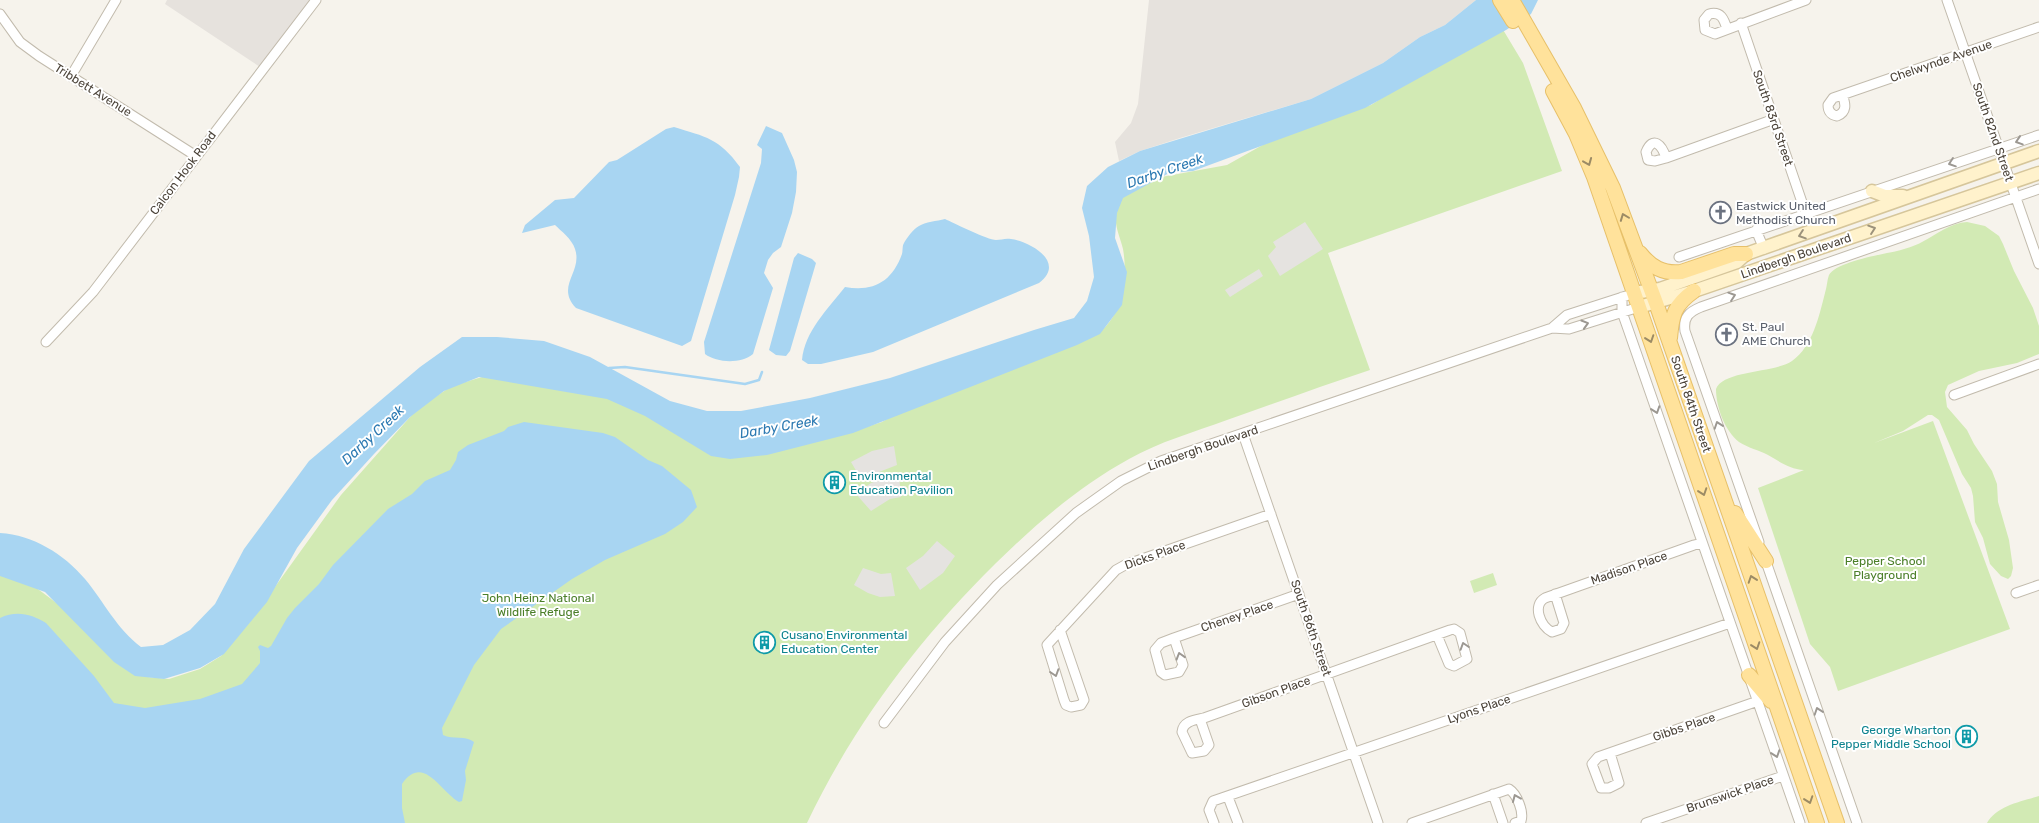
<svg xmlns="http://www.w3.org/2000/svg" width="2039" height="823" viewBox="0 0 2039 823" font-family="Rubik,sans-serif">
<rect width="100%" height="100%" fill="#f6f3ec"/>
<path fill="#e6e2dd" d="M167,0H315L260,67L165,4Z
M1149,0H1476L1445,25L1420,37L1383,63L1311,99L1180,138L1140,151L1119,161L1115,142L1131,123L1138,104Z"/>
<path fill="#d2eab4" d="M1502,28L1523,63L1562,171L1328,253L1370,370C1322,386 1275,403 1227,420C1194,432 1159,442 1129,459C1078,487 1036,524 995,564C919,639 853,726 807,823H0V565L23,578L66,610L148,677L169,679L200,669L221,656L249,623L341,495L418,408L452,386L492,374L543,375L643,411L850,432L882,422L892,416L1100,332C1123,313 1128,277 1123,249C1121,240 1117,232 1116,223C1115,215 1117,207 1117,199L1156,178L1227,165L1282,134L1301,126L1371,105L1429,68Z
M1967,222L1985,226L1999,236L2003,244L2014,271L2033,308L2039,326V354L2017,363L1979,371L1948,385L1945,392L1947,407L1967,430L1974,444L1992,471L1997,484L1998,502L2009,540L2013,568L2011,576L2008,579L2001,576L1990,564L1983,538L1975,522L1973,496L1971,488L1962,474L1939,420L1932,415H1928L1903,431L1874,443L1933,421L2010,629L1838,691L1830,667L1810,644L1758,488L1804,470C1790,469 1780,462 1768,455C1759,450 1748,448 1739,442C1725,431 1716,407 1716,389C1723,370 1775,373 1792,361C1813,346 1819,316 1825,293C1827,287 1827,280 1829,275C1836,262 1883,254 1897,251C1905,249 1915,246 1922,242C1937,234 1950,223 1967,222Z
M1493,573L1497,585L1474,593L1470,581Z
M2039,796V823H1987C1996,806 2022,801 2039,796Z"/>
<path fill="#e5e3e0" d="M1305,222L1323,249L1280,276L1268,256L1276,247L1273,242Z
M1259,269L1263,276L1230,297L1225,290Z
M894,446L897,465L861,479L851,462L872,451Z
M899,475L901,497L890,499L871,511L856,494L871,483L885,478Z
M937,541L955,556L943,573L920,590L906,568L923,556Z
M863,568L881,574L891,573L895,596L880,597L868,593L854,585Z"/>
<path fill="#a8d5f2" d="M1476,0H1538L1531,14L1506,30L1365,108L1193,171L1169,173L1123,198L1117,213L1115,238L1127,272L1122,305L1100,334L1077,345L853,433L767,455L730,459L711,456L645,416L607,399L479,377L444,391L410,417L374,454L332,500L297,548L267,602L224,654L200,668L164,679L135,676L114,662L45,592L0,576V533C33,535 64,554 85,579C104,602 117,629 141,647L163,645L190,630L215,604L244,549L309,461L420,367L462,337H497L544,341L590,357L670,401L707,411H741L810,398L890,378L1034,330L1074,318L1087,301L1094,277L1089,236L1082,208L1087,186L1108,167L1140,151L1311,99L1383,63L1420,37L1445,25Z
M766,126L782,133L794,160L797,172L796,192L792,213L781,247L773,253L768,260L764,273L773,288L753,354C741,364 717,363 705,354L704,342L761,163L762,149L757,145Z
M674,127C706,137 719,138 740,167L739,177L735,195L691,341L682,346L576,308C555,286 583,272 575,249C572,239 561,231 555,225L522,233L525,225L555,200L574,198L609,162L617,160L666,129Z
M945,219C954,223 988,240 996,240C1001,240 1005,238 1011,239C1032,242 1066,263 1039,283L873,352L821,364H808L802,360C805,331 827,310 845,287C873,292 892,282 902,254C903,251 902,246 904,243C906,239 914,228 919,226C925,222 937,221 945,219Z
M798,253L812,259L816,263L790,351L786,356L776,355L769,350L794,258Z
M524,422L603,433L615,437L648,460L662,466L691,490L697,507L683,522L665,534L605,560L572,579L501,629L474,665L442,728L443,735C453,740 466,735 474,742L465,771L466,780L462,801L459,802C441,792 423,753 402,784V808L405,823H0V618C16,610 32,614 46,623L94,676L114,703L145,708L200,699L242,684L260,663V651L258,647L260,645L268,648L271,646L287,618L295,608L319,584L333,565L388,509L412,494L425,481L450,470L456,460L458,452L468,445L504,431L508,427Z"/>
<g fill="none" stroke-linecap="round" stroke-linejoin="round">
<path stroke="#a8d5f2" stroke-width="2.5" d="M609,368L625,367L745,384L759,380L762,372"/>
<defs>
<path id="street" d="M1947,0L2039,264
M0,14L20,42L39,56L196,156
M1741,23L1806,214
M1727,29C1724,19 1721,11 1709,14L1704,20L1705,30L1715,34L1806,0
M71,76L116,0
M1842,95C1846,104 1847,112 1837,116C1831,115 1828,111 1828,105L1833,98L2039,27
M1666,158C1662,145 1653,135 1646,152L1648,160L1655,161L1666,158L1766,122L1773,119
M1756,230L1764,249
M1679,257L2039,135
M1622,297V312L1628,329L1800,823
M1552,328L1567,315L1626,296
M46,342L93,292L316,0
M1954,395L2039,364
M1243,434L1378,823
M1759,542L1685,331C1683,317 1689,312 1701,307L2039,189
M1764,556L1857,823
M2016,593L2039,585
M1555,594L1564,623L1561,629L1552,632C1540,626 1532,605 1545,598L1694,545L1702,543
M1060,630L1084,700L1081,705L1071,707L1066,705L1064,700L1047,645L1116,570L1125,565L1271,514
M1174,638L1183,665L1179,672L1165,675L1161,672L1155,650L1161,643L1174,638L1299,594
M1200,719L1209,745L1204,751L1192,753L1182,732C1183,721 1195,720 1204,718L1450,630L1454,629L1460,633L1467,659L1454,666L1449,664L1437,635
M884,723L945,642L997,585L1076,513L1121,481L1161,461L1552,328L1569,329L1639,307
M1610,753L1619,783L1609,788H1601L1592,764L1598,757L1758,701
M1493,794L1503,823
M1228,797L1238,823
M1214,823L1209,810L1213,801L1730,623
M1412,823L1509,789C1517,794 1524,812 1521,821L1515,823
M1646,823L1783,776"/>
<path id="secondary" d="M1872,191L1885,196H1903
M1634,293L1660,289L1737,262L1746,254L2039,151
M1639,307L1694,291L2039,173"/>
<path id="primary" d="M1500,0L1513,21
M1512,0L1574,108L1613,188L1656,303L1837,823
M1553,91L1576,134L1594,177L1817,823
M1640,253C1651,267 1663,274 1681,272L1734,254H1746
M1670,338C1672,315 1674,305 1694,291
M1735,513L1766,561
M1749,675L1771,701"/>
</defs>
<use href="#street" stroke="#c2bbad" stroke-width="11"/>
<use href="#secondary" stroke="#d6c69b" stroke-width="15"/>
<use href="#primary" stroke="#e7c069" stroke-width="16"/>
<use href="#street" stroke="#fff" stroke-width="9"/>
<use href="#secondary" stroke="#fff2cc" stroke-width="12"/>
<use href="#primary" stroke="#ffe29b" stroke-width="14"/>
</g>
<defs><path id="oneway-chevron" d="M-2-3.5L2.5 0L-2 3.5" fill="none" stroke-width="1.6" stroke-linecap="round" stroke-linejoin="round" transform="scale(1.25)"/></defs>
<g stroke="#9c9892">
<use href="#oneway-chevron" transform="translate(2019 141) rotate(162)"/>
<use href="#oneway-chevron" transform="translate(1952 163) rotate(161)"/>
<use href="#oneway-chevron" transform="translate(1732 296) rotate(-19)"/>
<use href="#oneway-chevron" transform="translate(1585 324) rotate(-17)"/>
<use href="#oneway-chevron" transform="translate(1656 410) rotate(71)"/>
<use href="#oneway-chevron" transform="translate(1718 425) rotate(-109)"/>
<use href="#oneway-chevron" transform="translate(1464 646) rotate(-108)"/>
<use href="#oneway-chevron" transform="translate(1180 656) rotate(-107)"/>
<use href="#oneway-chevron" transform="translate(1055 673) rotate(72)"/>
<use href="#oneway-chevron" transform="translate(1818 711) rotate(-109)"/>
<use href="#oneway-chevron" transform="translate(1776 754) rotate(71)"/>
<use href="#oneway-chevron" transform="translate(1516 798) rotate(-113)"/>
</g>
<g stroke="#9c8b65">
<use href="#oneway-chevron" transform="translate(1588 162) rotate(68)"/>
<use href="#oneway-chevron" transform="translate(1624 217) rotate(-111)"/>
<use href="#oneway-chevron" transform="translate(1650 339) rotate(71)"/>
<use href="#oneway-chevron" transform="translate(1703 492) rotate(71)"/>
<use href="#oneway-chevron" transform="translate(1752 579) rotate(-109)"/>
<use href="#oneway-chevron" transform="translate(1756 646) rotate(71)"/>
<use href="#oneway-chevron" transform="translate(1809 800) rotate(71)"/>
</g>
<g stroke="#9c927b">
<use href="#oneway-chevron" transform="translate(1872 229) rotate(-19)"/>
<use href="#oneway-chevron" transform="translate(1802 235) rotate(161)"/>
</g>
<defs>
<symbol id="church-ring" viewBox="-11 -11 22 22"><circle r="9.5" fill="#fff" stroke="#6b7280" stroke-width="1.5"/><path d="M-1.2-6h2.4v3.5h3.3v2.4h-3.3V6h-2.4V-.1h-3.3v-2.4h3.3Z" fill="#6b7280"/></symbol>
<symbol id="building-ring" viewBox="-11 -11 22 22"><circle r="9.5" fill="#fff" stroke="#0f9aa8" stroke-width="1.5"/><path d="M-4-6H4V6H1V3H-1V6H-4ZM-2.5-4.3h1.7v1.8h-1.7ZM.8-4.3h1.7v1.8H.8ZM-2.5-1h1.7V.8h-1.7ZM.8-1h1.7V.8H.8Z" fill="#0f9aa8"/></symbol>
</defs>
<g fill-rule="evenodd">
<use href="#church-ring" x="1708" y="200" width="25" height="25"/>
<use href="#church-ring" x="1714" y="322" width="25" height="25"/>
<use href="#building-ring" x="822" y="470" width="25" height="25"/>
<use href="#building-ring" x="752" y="630" width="25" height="25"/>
<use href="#building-ring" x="1954" y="724" width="25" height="25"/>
</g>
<g text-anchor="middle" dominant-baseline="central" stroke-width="4" stroke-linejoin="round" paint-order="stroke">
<g font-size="12" fill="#4b4339" stroke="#fff">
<text transform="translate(1941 61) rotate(-19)">Chelwynde Avenue</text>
<text transform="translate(93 90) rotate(32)">Tribbett Avenue</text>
<text transform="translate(1773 118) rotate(71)">South 83rd Street</text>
<text transform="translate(1993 132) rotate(71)">South 82nd Street</text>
<text transform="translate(183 173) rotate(-53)">Calcon Hook Road</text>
<text transform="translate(1796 256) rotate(-19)">Lindbergh Boulevard</text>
<text transform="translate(1691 404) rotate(71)">South 84th Street</text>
<text transform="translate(1203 448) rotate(-19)">Lindbergh Boulevard</text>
<text transform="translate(1155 555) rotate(-20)">Dicks Place</text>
<text transform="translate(1629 568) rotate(-19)">Madison Place</text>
<text transform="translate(1237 616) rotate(-19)">Cheney Place</text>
<text transform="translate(1311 628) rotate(71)">South 86th Street</text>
<text transform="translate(1276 692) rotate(-20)">Gibson Place</text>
<text transform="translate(1479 709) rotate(-19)">Lyons Place</text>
<text transform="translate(1684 727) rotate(-19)">Gibbs Place</text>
<text transform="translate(1730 794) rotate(-19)">Brunswick Place</text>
</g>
<g font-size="12" fill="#5b616d" stroke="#fff" text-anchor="start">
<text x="1736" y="206">Eastwick United<tspan x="1736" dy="14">Methodist Church</tspan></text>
<text x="1742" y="327">St. Paul<tspan x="1742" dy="14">AME Church</tspan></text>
</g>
<g font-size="12" fill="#0d838f" stroke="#fff" text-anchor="start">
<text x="850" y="476">Environmental<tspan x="850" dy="14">Education Pavilion</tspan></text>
<text x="781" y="635">Cusano Environmental<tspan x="781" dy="14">Education Center</tspan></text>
<text x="1951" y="730" text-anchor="end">George Wharton<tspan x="1951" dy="14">Pepper Middle School</tspan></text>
</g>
<g font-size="12" fill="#4b7f29" stroke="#fff">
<text x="1885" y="561">Pepper School<tspan x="1885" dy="14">Playground</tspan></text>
<text x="538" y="598">John Heinz National<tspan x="538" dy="14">Wildlife Refuge</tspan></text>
</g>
<g font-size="14" font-style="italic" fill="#2d7ab2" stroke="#fff">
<text transform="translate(1165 171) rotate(-19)">Darby Creek</text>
<text transform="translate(779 427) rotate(-10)">Darby Creek</text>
<text transform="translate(373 435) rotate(-43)">Darby Creek</text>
</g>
</g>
</svg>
